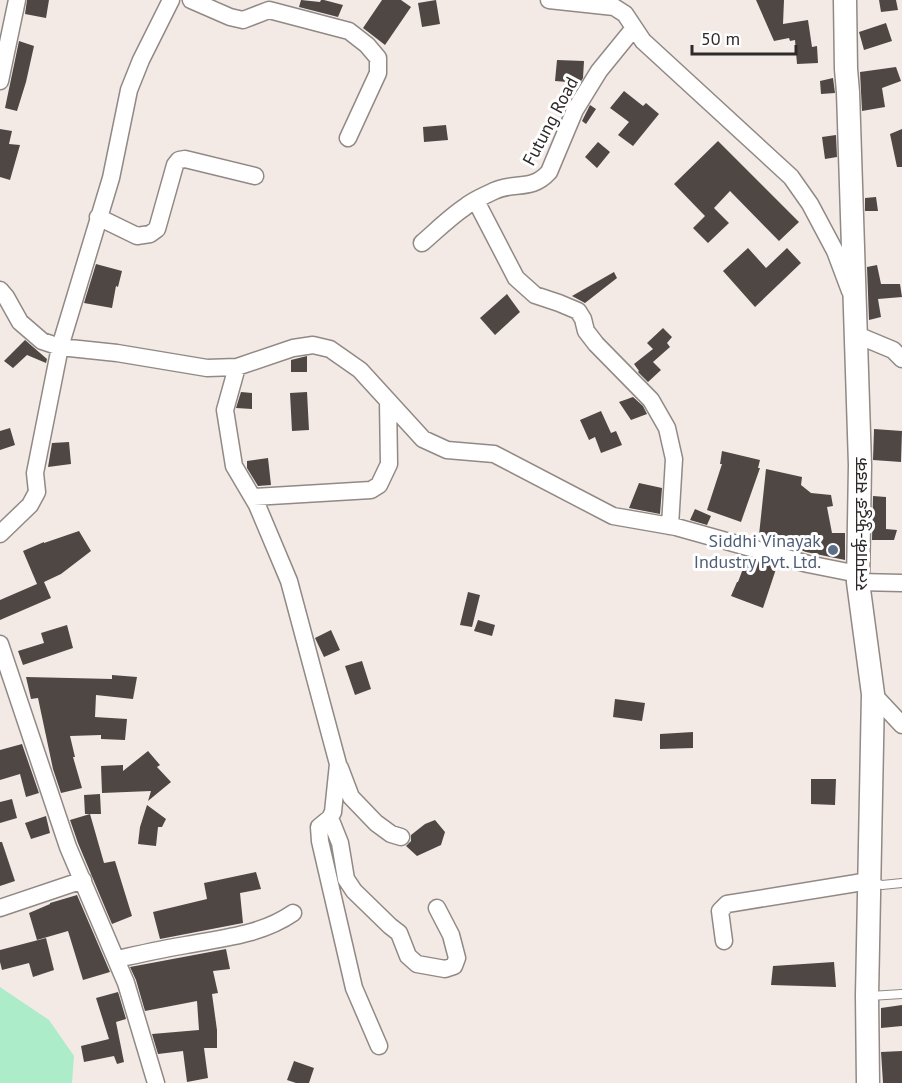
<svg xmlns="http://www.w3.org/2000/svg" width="902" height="1083" viewBox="0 0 902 1083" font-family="'PT Sans','Noto Sans Devanagari',sans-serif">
<rect width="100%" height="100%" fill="#f3eae6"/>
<path fill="#acecc8" d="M0,987L49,1020L74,1056L72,1083H0Z"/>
<path fill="#4e4744" d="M27,0H49L46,18L25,14Z
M301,0L320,2L321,0H324L343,5L338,17L299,7Z
M382,0H401L411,7L385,45L363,28Z
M436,0L440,24L422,27L418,3Z
M756,0H784L783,24L808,20L812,47L817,46L818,63L797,64L795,40L790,41L789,38L774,41Z
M879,0H896L898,10L881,12Z
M886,23L892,41L864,50L859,32Z
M19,41L34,46L26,82L17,111L5,108Z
M557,60L584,61L583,78L580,83L555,81Z
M896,67L901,81L882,88L885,107L862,111L860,72Z
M833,78L835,93L821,94L820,81Z
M624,91L643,106L646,103L659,114L633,146L618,135L629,122L610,108Z
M590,105L596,109L586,124L582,121Z
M446,125L448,140L424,142L423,127Z
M0,129L12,131L9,144L20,145L10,180L0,177Z
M902,129V167H897L890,134Z
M836,135L837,157L825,159L822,137Z
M718,141L799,222L779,241L730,191L714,208L729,223L708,243L693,228L705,216L674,184Z
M598,142L610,152L597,168L585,157Z
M876,197L878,211H865V198Z
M748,248L766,268L787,248L801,263L755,307L723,271Z
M96,264L122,271L118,287L116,286L112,308L84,303Z
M877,265L881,284H900L902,297L878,299L881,317L869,320L867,267Z
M614,272L617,278L585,303L572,296Z
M507,294L520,312L495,335L480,318Z
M663,328L672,337L667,343L670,347L653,362L661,370L648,382L638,372L639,371L634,364L653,349L647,343Z
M25,340L47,359L46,363L27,355L13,368L4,361Z
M307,356V372H291V360Z
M241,392L252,393V409L236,408Z
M307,392L309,430L292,431L290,393Z
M633,397L643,406L647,414L631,420L619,402Z
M601,411L611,433L616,431L622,445L601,453L595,437L589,440L580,420Z
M10,428L15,445L0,450V431Z
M874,429L902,431L901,462L873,460Z
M69,442L71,464L48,467L52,443Z
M722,451L760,460L758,468H760L741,522L707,510L722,464H720Z
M268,458L271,485L258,486L247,468V461Z
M766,469L802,477L801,485L811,493L831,495L833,506L827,507L832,533H845V560L806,552L759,535Z
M639,483L662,488L660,514L629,508Z
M873,496L886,497V529L897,530L894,540H872Z
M695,509L711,516L707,525L690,520Z
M79,531L91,551L61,574L44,582L51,598L0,620V600L37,584L23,551L44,542V543Z
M747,558L777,566L763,608L731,596L737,582H738Z
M468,592L480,595L472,627L460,625Z
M478,620L495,625L492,636L474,631Z
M67,625L73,648L23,665L18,651L44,643L41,633Z
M331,630L340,650L324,657L315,638Z
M362,661L371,689L355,695L345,666Z
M112,675L137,677L133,699L96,695L95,717L127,719L125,740L101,739V735L70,736L75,757H73L82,788L61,793L53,769L38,698L31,699L26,677L112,679Z
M615,699L645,703L642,721L613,717Z
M693,732V748L660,749V734Z
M22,744L39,793L26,797L20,774L0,780V750Z
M148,751L160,765L157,767L171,782L148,801L151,791L102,793L101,766L123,765V771Z
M811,779H836L835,805L811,804Z
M100,794L101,814H85L84,795Z
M12,799L17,818L0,823V802Z
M147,805L166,819L162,827H158L156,846L138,844L140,827Z
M90,814L104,863L115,861L132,916L112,924L78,843L70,820Z
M46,816L50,833L31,839L25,823Z
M435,820L445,832L441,845L417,856L406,846L411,841V835L425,824Z
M0,842H2L15,881L0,886Z
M256,872L261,889L240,893L243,923L160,939L153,912L207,899L204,883Z
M77,895L110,972L83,980L68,931L37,940L29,913L50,904V903Z
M46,938L54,970L33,977L29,963L2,970L0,962V950Z
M226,949L230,969L213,971L218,993L212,994L217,1030V1048H204L208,1078L187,1082L183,1051L158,1054L152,1034L199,1030L197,1001L145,1011L136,980L130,967Z
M834,962L836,987L771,985L773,966Z
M118,992L126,1019L116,1022L124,1062L117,1064L114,1056L84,1062L81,1046L109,1039L96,998Z
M902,1005V1026L881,1028V1008Z
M902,1051V1083H883L881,1052Z
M294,1061L314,1068L309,1083H296L287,1080Z"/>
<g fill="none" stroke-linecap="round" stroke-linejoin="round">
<defs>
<path id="lane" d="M870,881L882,885L902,883
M870,996L902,994"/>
<path id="street" d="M191,0L230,17L243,20L269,10L349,31L367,45L378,58V73L348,138
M549,0L614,7L625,14L643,41L791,177L810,204L835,251L850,291
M0,81L17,0
M476,201L516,278L535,295L559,303L578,311L583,319L586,331L596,344L651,400L667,428L674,459L670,526
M98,217L137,236L150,234L157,229L175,165L179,160L185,159L255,176
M422,243C436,231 450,217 465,207C473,200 484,196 494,191C514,181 531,192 549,172L575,110L599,71L634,28
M0,290L6,297L20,322L42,341L60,347L111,178L129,90L141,60L171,0
M857,335L893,350L902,359
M237,367L225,410L234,466L257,505L289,581L338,764L333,812L330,818L319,827L320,841L354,988L379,1046
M253,497L371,490L379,485L389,464L388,401
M0,534L30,505L37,492L35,473L60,347L117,353L207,368L237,367L293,348L313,345L330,349L360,370L423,439L447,450L494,454L613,516L676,527L808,564L858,574
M858,582L902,583
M0,644L68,847L126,983L156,1083
M873,694L902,725
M340,768L351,797L376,823L391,834L401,837
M330,818L340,843L346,879L354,891L390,926L399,933L408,956L417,964L445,969L454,966L457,958L451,935L437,908
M0,908L83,880
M724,941L720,911L727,904L869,881
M117,959C140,954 162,949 186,945C223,938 261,935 293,913"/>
<path id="secondary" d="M845,0L846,69L848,92L860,465L858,582L873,694L867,996L868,1083"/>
</defs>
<use href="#lane" stroke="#918985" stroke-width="10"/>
<use href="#street" stroke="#918985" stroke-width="19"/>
<use href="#secondary" stroke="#918985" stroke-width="25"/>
<use href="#lane" stroke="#fff" stroke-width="8"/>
<use href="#street" stroke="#fff" stroke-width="16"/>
<use href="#secondary" stroke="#fff" stroke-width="22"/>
</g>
<circle fill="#5c6f8a" stroke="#fff" stroke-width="2" cx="833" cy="550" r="6"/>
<g text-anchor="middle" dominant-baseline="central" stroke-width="6" stroke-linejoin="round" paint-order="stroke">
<g font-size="18" fill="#2e2a29" stroke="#fff">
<text transform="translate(550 121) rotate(-62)">Futung Road</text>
<text transform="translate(860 524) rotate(-90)">रत्नपार्क-फुटुङ सडक</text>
</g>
<g font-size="18" fill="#4e5e75" stroke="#fff" text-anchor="end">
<text x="821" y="540">Siddhi Vinayak<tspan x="821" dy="21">Industry Pvt. Ltd.</tspan></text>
</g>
</g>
<path d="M692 45v9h104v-9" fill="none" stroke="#2e2a29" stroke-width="3"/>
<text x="701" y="45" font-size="18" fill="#2e2a29" stroke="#ffffff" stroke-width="4.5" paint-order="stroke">50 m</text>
</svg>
